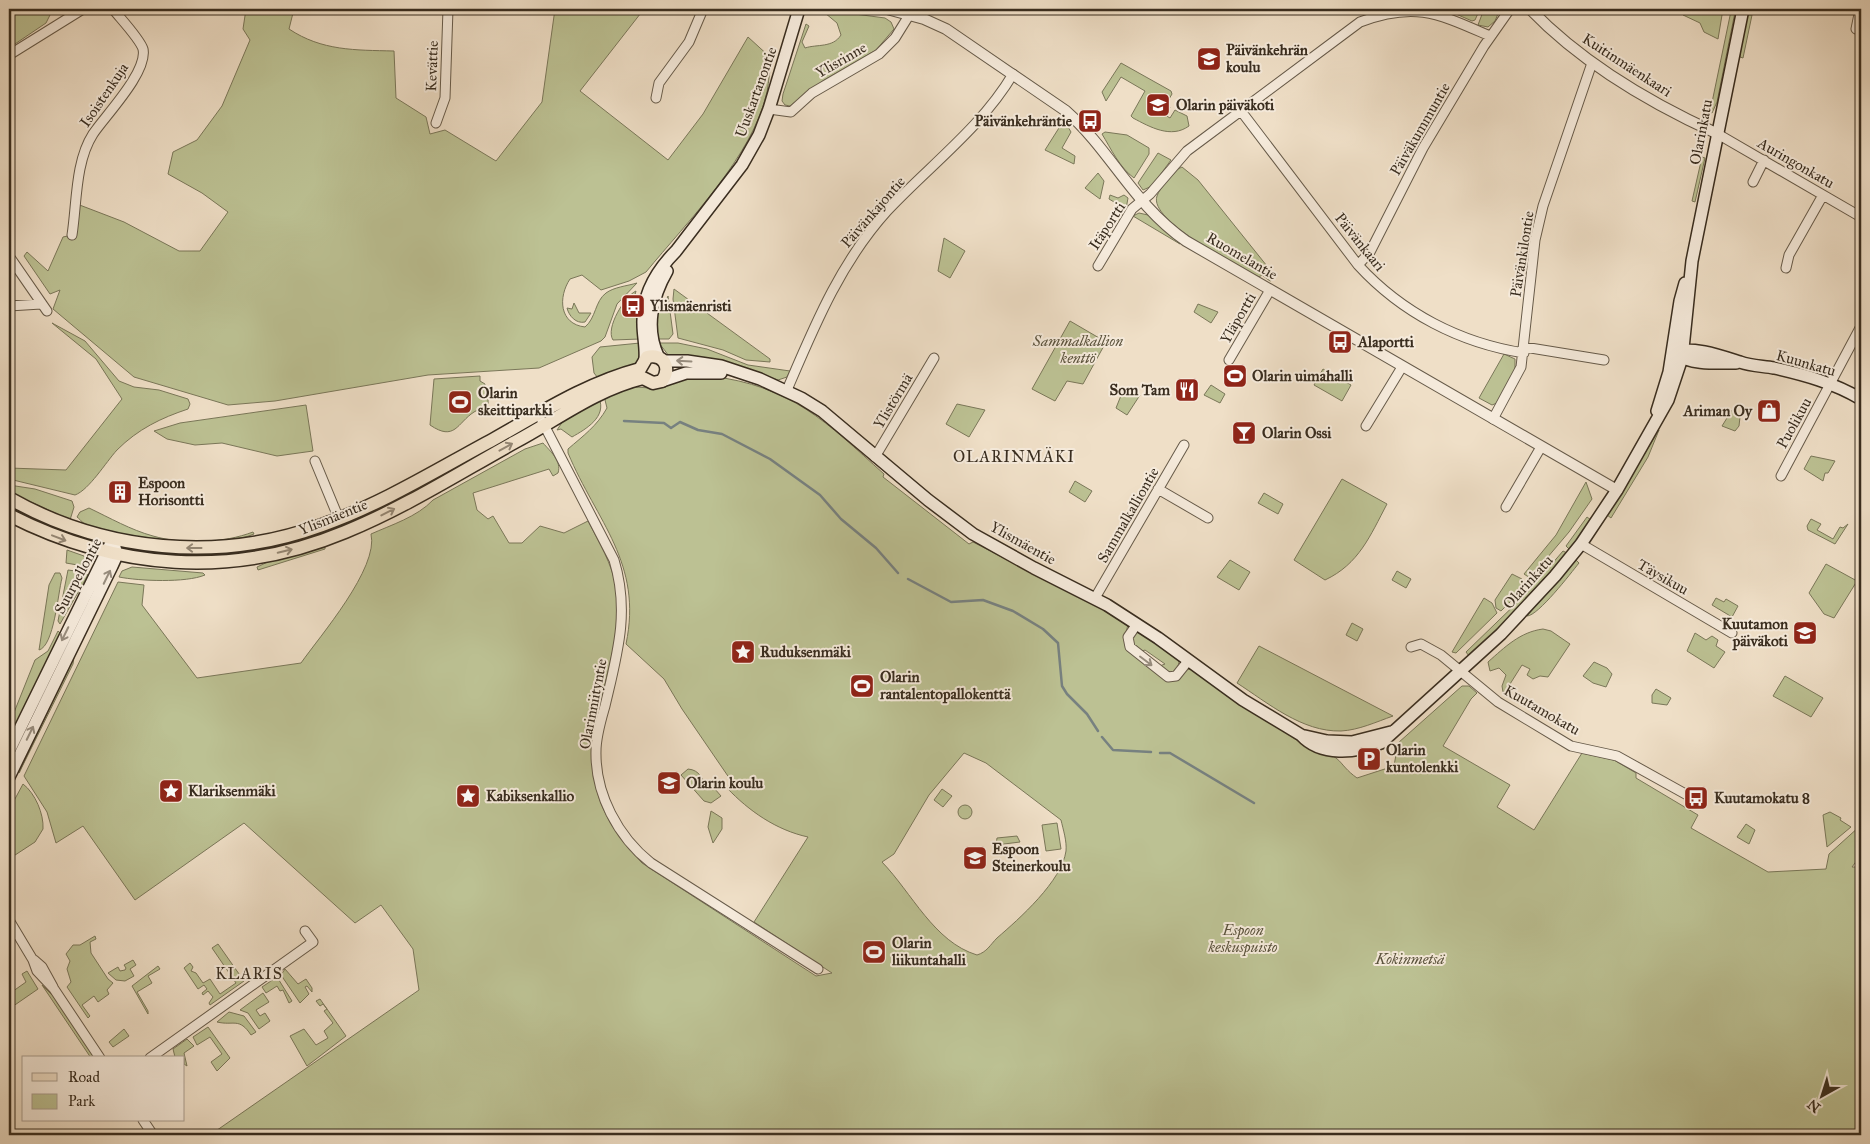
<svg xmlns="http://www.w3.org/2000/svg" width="1870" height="1144" viewBox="0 0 1870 1144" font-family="'IM FELL Great Primer',serif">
<rect width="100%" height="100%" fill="#efdfc7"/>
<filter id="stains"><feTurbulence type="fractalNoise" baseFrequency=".004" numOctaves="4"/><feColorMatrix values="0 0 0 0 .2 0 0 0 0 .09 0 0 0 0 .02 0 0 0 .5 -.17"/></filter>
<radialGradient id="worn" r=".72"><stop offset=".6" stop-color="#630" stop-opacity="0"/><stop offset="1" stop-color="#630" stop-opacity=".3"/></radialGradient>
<path fill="#bcc193" stroke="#7a7759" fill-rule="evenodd" d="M9,9H53L46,23L9,48Z
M246,9H294L289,29C322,51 355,50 394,51L396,98L426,117L430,134L445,130L496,161L542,102L555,9H644L580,91L668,160L703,114L748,37L771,58C770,69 769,81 767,92C753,156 687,222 646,272L629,281L601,290L582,275L570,279C558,297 559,324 585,327C596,318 595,301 606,293C614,287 627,286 637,283L617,304L605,337L601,341L539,368L428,375L275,401L228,405L134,377L53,309L60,290L50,294L24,256L27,252L48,271L63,237L72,235L77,204L124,222L179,251H200L228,212L202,193L168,174L173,152L197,140L222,106L250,40L243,29Z
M1434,9H1480L1475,20L1472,21L1449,11Z
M1484,9H1500L1495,21L1488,27L1478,25Z
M1684,9H1723L1718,39L1704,32L1700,23L1683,15Z
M825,10L885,18L891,22L894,29L876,50L824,80L790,106L785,105L782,101L783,94L806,24L809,26L802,42L805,48C817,44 833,48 841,35L837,23L825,13Z
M1731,11L1735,12L1717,102L1712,113L1710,112Z
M1748,15H1752L1743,58L1740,57L1741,34Z
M1121,63L1171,91L1172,94L1166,104L1170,107L1167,112L1162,109L1160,112L1170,118L1175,110L1187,116L1189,126C1171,139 1150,127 1133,118L1131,116L1145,91L1121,77L1106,101L1102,92Z
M1064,120L1071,132L1062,148L1075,156L1074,164L1045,150Z
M1105,132L1127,135L1149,148V154L1134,178C1120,168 1111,149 1102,134Z
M1158,153L1171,160L1152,186L1143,190L1138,183Z
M1702,157L1705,158L1695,202L1692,201Z
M1182,167L1198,180L1275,276L1273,280L1270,281L1262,275L1259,277C1240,267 1148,221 1157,196C1160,187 1172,176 1178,169Z
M1098,173L1104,181L1100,199L1085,188Z
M1110,195L1118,198L1124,195L1128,198L1126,209L1109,199Z
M1139,213L1148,215L1180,244L1133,216Z
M944,238L965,251L950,278L938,271Z
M674,289L770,359V362L746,360L723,350L678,338L673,299Z
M636,291L632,306L637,311L640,339L613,340C605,328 625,296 636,291Z
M668,296L673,334L669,339H657L655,319L659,310L662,311Z
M574,303L579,313H591L585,322C576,324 569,316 567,308L572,309Z
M1198,304L1218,312L1211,323L1194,312Z
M1070,321L1106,342L1083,384L1067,381L1055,401L1032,389Z
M52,323L85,341L119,381L134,387L159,390L188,399L190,404L188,409C161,418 138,429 117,450C106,462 89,490 75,495L9,479V468L66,470L122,399L96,359Z
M640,343L639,359L632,366L598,378L594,373L592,357L600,347Z
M659,343H678L707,349L748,365L790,371L787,377L778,380L761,374L669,356Z
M1504,354L1515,359V372L1497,403L1492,405L1479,398Z
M1323,369L1351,385L1342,401L1314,385Z
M480,376V381L485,384C484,393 489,396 488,404C484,407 479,409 474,412C457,423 455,442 430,425L434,379Z
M710,376C792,386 826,422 884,474L883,477L969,544L973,542L1123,620L1128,624L1125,638L1129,650L1169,681C1178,680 1180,670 1190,669L1313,751C1344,755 1336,763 1357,778L1394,766L1398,743L1462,686H1469L1477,693L1471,699L1443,746L1510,785L1497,807L1534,830L1582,753L1614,760L1636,773V778L1698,815L1691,828L1768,872L1826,869L1829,854L1860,826L1861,855L1852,867H1861V1135H210L419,990L413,949L381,905L355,923L244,823L135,900L83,826L56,843L47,812L24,776L118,582L144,585L142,605L197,678L301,663C320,636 379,568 371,534C391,525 417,517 433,500L525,449L543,443C550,451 562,461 558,473L553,476L549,469L473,493L477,510L488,519L493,516L509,543H522L540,526L564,533L588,521C599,542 612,564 616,587C621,613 616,638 610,663C590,748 575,793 642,863L816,976L832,973L754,922L808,837C776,830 749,811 727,788L732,782L682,709L664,679L626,644C643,563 597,522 568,453V449C583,436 597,426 607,408L604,396L621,390L635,387L650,388L671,380ZM964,753L986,763L1061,820C1063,829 1067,841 1066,851C1062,881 1019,919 997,938C990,945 987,952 977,955C934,942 912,893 882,862L894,854L929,795Z
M1211,385L1225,394L1220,403L1204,395Z
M1124,388L1140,395L1127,415L1116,408Z
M599,398C607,417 586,429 572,437L561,429L557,430L563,421Z
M957,404L985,410L969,437L946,424Z
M306,405L313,451L277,456L222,443L195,445L167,439L154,431L180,423Z
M1732,410L1740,417L1739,426L1735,431L1722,426Z
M1659,430L1648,457L1611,518L1607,515Z
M1811,456L1835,461L1828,473H1825L1823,481L1804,469Z
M1342,479L1387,504C1370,536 1359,564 1325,580L1294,560Z
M1075,481L1092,491L1085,502L1069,492Z
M1586,482L1592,499L1569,532L1530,578L1524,574L1556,535Z
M9,485L35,489L72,501L74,507L70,520L9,492Z
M1264,493L1283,504L1278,514L1258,503Z
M89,508C110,518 131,530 153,536C184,545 224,543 253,532L254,534C221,549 122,540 88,526C84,525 81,520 77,517L80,512Z
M1587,517L1591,520L1570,550L1566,546Z
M1811,519L1821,524L1817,530L1833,539L1840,527L1843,528L1848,524L1835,544L1808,530L1807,526Z
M325,545V549L258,570L257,567L272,560Z
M67,550L84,556L89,567L66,563Z
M1563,551L1567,553L1500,627L1469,656L1466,652L1526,594Z
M1575,559L1579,563C1571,573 1538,616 1527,616Z
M1230,560L1250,572L1239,590L1217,577Z
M1826,564L1857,581L1834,618L1824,614L1809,593Z
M132,567L203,573L205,575C186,583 139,581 119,577L122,571Z
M68,570L83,572L88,575L60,624L58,621Z
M1397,571L1411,579L1406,588L1392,580Z
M55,573H60L62,578C58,593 54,646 39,650L49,585Z
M1512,574L1522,579L1523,589L1501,611L1496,608L1495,600Z
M1484,598L1492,603L1497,613L1456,653L1452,652Z
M1716,598L1724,602L1726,599L1738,606L1732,617L1712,605Z
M1352,623L1363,629L1357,641L1346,635Z
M1543,629L1551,631L1570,644L1548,677L1540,676L1533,679L1527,675L1530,669L1522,665L1505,692H1503L1502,686L1506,675L1499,668L1490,671L1488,662C1505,647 1520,632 1543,629Z
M58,631L60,633L9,740V725L35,660L48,651Z
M1139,632L1179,660C1179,666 1176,672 1171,675L1157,667L1165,664L1145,650L1138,653L1130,645L1133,633Z
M1695,633L1706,640L1712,636L1718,640L1716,646L1725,652L1714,668L1687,651Z
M1259,646L1393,716C1376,722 1359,730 1341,731C1302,732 1268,703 1237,683Z
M74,657L73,664L19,773L70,662Z
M1594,662L1607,668L1612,674L1606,687L1593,683L1583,676Z
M1785,676L1823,698L1811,717L1773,696Z
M1656,689L1671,698L1667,705L1652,703V695Z
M688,769C700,770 702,779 707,787L714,788L721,796L711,803L704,801L681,775Z
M23,784C35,793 44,814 43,829L35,842L9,859V810Z
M942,789L952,796L943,807L934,800Z
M958 812a7 7 0 1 1 14 0a7 7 0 1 1-14 0Z
M711,811L722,818V829L713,843L708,827Z
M1830,812L1841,818L1840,820L1851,827L1827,847L1823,815Z
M1057,823L1061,849L1046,851L1042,825Z
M1746,824L1755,830L1749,844L1737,837Z
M1017,836L1020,842L996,845L997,838Z
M95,936L96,939L90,942L91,953L108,979L113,983L107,990L109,994L98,1002L94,996L82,1005L90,1016L88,1018L67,987L71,982L67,969L70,961L66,954L73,945H80Z
M218,944L244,981L210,1005L209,1003L213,997L208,991L203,995L202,993L207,989L204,985L198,989L184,968L190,963L193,967L191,971L196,973L203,983L210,979L220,994L236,983L212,948Z
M133,960L136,965L130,969L134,976L125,981L116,980L108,973L118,967L120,971L125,970L126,968L124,965Z
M158,966L160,969L148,976L152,983L137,992L148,1011V1014L132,986Z
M285,969L298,984L306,979L312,988V992L307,986L305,987L309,994L300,1003L281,975Z
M27,971L38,989L9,1009V994L26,982L22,974Z
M277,977L292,1001L289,1003L283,990L280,991L277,986L266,993L262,987Z
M42,985L54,997L95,1058H91Z
M263,993L269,1002L256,1010L260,1016L265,1013L270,1021L259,1029L248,1013L240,1010Z
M320,999L346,1036L307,1066L290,1036L304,1029L316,1045L328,1038L324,1031L333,1023L324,1011L327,1009L323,1004L320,1006L316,1001Z
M229,1012L244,1016L256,1032L251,1035C239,1017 234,1026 217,1022Z
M208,1027L230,1058L217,1071L211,1062L222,1054L210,1037L197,1045L193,1037Z
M124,1029L129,1036L113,1047L109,1042Z
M187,1039L194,1046L184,1053L187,1066L184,1064V1058L175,1057L173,1049Z"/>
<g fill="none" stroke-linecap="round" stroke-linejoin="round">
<path stroke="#778180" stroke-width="2.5" d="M624,421L664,423L671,428L680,422L698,430L722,434L770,459L820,495L841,519L876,548L898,573
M908,579L951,602L983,600L1013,611L1043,629L1058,643L1062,686L1067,694L1087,714L1098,731
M1102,737L1113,750L1151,752
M1160,753H1170L1254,803"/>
<defs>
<path id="minor" d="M1856,29L1860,9
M9,55L83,9
M656,98L659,83L689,42L703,9
M769,109L791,112L812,93L879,54L895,38L913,9
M1241,111L1358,265C1402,313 1460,343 1524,353
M436,123L445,98L448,9
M1716,133L1861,217
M1753,182L1764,160
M72,235C77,203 75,162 93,134C105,116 148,72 143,49C140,39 120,18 113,9
M9,256L47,311
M1358,265L1370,252L1423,148L1484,46L1510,9
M1098,266L1132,209L1150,194L1187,151L1360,22C1416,1 1439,14 1490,36
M1786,268L1789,255L1823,195
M9,306L41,304
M1524,347L1604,360
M1229,360L1270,290
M787,390C814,327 840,263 887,211C929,166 981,128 1013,74
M1493,419L1521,367L1535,240L1543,206L1592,63
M542,421L614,560C630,612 617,655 605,706C601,720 596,736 596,751C595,794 618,837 651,863L818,969
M1366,426L1402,367
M875,457L934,358
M315,461L339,519
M1781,476L1861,326
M1158,489L1208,518
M1506,507L1541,447
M1581,544L1732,633
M1095,598L1184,445
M1137,624L1128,637L1130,647L1168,677L1176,676L1188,661
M1411,647L1421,644L1441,655L1498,702L1571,746L1617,756L1689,796L1696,794
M9,920L33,960L37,971L54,989L100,1058
M34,960L42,967L53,987
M150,1058L313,942L305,931
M143,1120L153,1135"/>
<path id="tertiary" d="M887,9L924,19L946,29L1066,111C1112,152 1133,204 1186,241L1617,490
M1530,9C1582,63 1648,102 1716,133"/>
<path id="secondary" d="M1673,351C1696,347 1718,355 1740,362C1751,366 1763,366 1774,368C1805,375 1834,383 1861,399
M1676,354C1691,365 1717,363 1736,363
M658,356C645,328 652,297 667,271
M645,359C646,347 643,336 643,324C642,294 656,271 676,251L742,165L759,135L769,109L799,9
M665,361H687L721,366L760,379L801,398L822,411L928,500L973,534L1034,568L1107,605L1158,638L1243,700L1301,735C1321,757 1356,753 1381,743L1501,634L1555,576L1581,544L1617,490L1668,400L1682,358L1692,261L1743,9
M662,381L686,373H721
M1657,411L1669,372L1680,301L1685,283
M1305,736L1327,741L1352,742L1391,732
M9,751L110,545
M9,777L112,566L117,555L113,539"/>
<path id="primary" d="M9,498C104,552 219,563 322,525C382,504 438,469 494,439C542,412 587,383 640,369L647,357C663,353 672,367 662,381L653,383L643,378C595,390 558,419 515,442C459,473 404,508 345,532C232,579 117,570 9,515"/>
</defs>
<use href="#minor" stroke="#665a49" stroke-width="11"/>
<use href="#tertiary" stroke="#665a49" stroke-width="12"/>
<use href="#secondary" stroke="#392d1f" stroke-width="14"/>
<use href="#primary" stroke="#392d1f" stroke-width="15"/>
<use href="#minor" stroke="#f5eadb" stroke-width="9"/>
<use href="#tertiary" stroke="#f5eadb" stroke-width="10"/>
<use href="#secondary" stroke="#f5eadb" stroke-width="11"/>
<use href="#primary" stroke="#efdfc7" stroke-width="12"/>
</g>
<defs><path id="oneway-shaft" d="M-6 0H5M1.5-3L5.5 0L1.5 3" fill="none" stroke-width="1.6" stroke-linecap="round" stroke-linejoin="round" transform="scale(1.25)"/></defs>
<g stroke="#978c7d">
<use href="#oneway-shaft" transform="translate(684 361) rotate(-177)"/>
<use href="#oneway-shaft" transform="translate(107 577) rotate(-64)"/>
<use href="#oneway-shaft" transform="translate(65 634) rotate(116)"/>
<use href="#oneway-shaft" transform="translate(1146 661) rotate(37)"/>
<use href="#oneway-shaft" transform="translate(30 733) rotate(-64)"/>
</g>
<g stroke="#948673">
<use href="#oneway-shaft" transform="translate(506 447) rotate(-29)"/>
<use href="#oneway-shaft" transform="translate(388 512) rotate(-27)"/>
<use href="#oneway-shaft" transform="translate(59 538) rotate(21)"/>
<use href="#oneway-shaft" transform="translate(194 548) rotate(180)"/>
<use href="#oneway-shaft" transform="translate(285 551) rotate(-13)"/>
</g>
<defs>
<symbol id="school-square" viewBox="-11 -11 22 22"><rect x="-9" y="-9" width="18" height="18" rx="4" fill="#8f2418" stroke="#f5eadb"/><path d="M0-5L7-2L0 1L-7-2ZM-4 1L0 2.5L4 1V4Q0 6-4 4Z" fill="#fff"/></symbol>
<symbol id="bus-square" viewBox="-11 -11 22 22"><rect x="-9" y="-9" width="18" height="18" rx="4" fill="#8f2418" stroke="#f5eadb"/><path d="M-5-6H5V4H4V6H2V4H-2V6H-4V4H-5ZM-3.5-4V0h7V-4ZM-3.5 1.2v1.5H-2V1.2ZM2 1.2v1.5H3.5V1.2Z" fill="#fff"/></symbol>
<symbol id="stadium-square" viewBox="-11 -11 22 22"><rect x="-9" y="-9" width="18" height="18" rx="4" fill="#8f2418" stroke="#f5eadb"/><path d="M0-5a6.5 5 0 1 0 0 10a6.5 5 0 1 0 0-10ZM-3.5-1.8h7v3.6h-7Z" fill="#fff"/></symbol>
<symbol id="restaurant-square" viewBox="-11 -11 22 22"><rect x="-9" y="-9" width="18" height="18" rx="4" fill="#8f2418" stroke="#f5eadb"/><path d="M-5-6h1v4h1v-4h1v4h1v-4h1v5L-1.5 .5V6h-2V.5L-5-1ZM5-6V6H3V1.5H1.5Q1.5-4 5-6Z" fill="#fff"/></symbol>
<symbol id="shop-square" viewBox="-11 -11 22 22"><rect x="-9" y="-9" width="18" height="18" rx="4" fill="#8f2418" stroke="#f5eadb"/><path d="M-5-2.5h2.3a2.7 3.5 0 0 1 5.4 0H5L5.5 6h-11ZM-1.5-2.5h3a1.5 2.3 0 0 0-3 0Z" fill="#fff"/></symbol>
<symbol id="bar-square" viewBox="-11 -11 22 22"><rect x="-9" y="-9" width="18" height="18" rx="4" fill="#8f2418" stroke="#f5eadb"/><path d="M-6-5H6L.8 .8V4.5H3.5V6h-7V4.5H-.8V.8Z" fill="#fff"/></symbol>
<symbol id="building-square" viewBox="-11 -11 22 22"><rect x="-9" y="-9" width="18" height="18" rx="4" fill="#8f2418" stroke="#f5eadb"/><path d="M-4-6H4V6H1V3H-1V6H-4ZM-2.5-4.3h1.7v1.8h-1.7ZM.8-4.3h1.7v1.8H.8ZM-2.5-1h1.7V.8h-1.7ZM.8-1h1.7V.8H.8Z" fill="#fff"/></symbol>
<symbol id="sight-square" viewBox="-11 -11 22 22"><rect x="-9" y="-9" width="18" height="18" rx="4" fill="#8f2418" stroke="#f5eadb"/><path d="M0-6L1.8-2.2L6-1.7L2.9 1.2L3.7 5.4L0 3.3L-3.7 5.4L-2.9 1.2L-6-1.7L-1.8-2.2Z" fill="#fff"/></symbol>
<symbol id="parking-square" viewBox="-11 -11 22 22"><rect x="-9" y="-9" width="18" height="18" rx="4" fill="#8f2418" stroke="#f5eadb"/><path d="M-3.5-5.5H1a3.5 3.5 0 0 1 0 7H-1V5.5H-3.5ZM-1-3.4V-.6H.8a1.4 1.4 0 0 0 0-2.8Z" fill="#fff"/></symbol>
</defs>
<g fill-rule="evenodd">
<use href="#school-square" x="1195" y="45" width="28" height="28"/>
<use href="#school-square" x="1144" y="91" width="28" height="28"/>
<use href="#bus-square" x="1076" y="107" width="28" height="28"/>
<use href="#bus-square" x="619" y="292" width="28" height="28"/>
<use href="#bus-square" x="1326" y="328" width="28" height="28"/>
<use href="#stadium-square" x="1221" y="362" width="28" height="28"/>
<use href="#restaurant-square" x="1173" y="376" width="28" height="28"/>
<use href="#stadium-square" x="446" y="388" width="28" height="28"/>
<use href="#shop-square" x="1755" y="397" width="28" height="28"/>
<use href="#bar-square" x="1230" y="419" width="28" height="28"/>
<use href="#building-square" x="106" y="478" width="28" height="28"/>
<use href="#school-square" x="1791" y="619" width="28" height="28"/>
<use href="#sight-square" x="729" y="638" width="28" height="28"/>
<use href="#stadium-square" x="848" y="672" width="28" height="28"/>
<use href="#parking-square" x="1355" y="745" width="28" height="28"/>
<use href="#school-square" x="655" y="769" width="28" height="28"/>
<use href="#sight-square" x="157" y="777" width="28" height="28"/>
<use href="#sight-square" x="454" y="782" width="28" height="28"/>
<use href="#bus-square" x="1682" y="784" width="28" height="28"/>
<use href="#school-square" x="961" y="844" width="28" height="28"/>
<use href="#stadium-square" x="860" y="938" width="28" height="28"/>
</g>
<g text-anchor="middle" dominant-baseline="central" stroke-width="4" stroke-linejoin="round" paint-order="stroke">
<g font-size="15" font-weight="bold" fill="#392d1f" stroke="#f5eadb" text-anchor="start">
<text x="1226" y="50">Päivänkehrän<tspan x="1226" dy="17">koulu</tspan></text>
<text x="1176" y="105">Olarin päiväkoti</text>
<text x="1072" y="121" text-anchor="end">Päivänkehräntie</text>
<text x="650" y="306">Ylismäenristi</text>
<text x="1358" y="342">Alaportti</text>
<text x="1252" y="376">Olarin uimahalli</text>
<text x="1170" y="390" text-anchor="end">Som Tam</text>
<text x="478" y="393">Olarin<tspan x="478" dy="17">skeittiparkki</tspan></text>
<text x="1752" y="411" text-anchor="end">Ariman Oy</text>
<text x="1262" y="433">Olarin Ossi</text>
<text x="138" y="483">Espoon<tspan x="138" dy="17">Horisontti</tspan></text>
<text x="1788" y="624" text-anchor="end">Kuutamon<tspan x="1788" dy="17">päiväkoti</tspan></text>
<text x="760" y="652">Ruduksenmäki</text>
<text x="880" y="677">Olarin<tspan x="880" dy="17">rantalentopallokenttä</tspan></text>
<text x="1386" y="750">Olarin<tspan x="1386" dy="17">kuntolenkki</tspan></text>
<text x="686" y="783">Olarin koulu</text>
<text x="188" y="791">Klariksenmäki</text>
<text x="486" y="796">Kabiksenkallio</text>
<text x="1714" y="798">Kuutamokatu 8</text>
<text x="992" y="849">Espoon<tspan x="992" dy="17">Steinerkoulu</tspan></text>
<text x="892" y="943">Olarin<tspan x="892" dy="17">liikuntahalli</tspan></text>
</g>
<g font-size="15" fill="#392d1f" stroke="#f5eadb">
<text transform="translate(841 60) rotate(-30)">Ylisrinne</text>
<text transform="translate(1627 65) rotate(33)">Kuitinmäenkaari</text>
<text transform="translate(432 66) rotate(-88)">Kevättie</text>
<text transform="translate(756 92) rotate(-70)">Uuskartanontie</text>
<text transform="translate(104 95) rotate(-56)">Isoistenkuja</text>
<text transform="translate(1420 129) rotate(-60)">Päiväkummuntie</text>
<text transform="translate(1701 132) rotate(-79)">Olarinkatu</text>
<text transform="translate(1796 163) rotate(30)">Auringonkatu</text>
<text transform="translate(873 212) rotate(-49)">Päivänkajontie</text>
<text transform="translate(1107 226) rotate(-57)">Itäportti</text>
<text transform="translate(1360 242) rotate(51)">Päivänkaari</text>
<text transform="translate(1522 254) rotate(-81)">Päivänkilontie</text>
<text transform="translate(1242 256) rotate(30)">Ruomelantie</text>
<text transform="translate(1238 318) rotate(-60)">Yläportti</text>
<text transform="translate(1806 363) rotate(16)">Kuunkatu</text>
<text transform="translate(893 401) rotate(-59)">Ylistörmä</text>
<text transform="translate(1794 423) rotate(-61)">Puolikuu</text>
<text transform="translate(1128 515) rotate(-60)">Sammalkalliontie</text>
<text transform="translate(333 517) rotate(-22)">Ylismäentie</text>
<text transform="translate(1023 543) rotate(29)">Ylismäentie</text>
<text transform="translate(78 576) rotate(-62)">Suurpellontie</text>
<text transform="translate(1663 577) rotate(30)">Täysikuu</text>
<text transform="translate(1528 582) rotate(-48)">Olarinkatu</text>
<text transform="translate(593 704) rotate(-79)">Olarinniityntie</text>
<text transform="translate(1542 710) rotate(30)">Kuutamokatu</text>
</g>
<g font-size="15" font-style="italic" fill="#5a523c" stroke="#f5eadb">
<text x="1078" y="341">Sammalkallion<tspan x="1078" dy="17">kenttö</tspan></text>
<text x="1243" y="930">Espoon<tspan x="1243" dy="17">keskuspuisto</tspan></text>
<text x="1410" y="959">Kokinmetsä</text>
</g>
<g font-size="16" letter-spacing="1" fill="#392d1f" stroke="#f5eadb">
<text x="1014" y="456">OLARINMÄKI</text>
<text x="249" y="973">KLARIS</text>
</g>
</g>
<rect width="1870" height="1144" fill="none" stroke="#efdfc7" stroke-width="30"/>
<rect x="10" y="10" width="1850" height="1124" fill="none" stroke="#392d1f" stroke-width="2.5"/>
<rect x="15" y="15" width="1840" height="1114" fill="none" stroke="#392d1f"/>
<rect x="22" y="1056" width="162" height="65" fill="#f5eadb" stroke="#aa9e90"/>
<rect x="32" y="1073" width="25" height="8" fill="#efdfc7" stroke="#aa9e90"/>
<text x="68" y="1082" font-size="15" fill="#392d1f">Road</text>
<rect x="32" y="1094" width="25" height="15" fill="#bcc193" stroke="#aa9e90"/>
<text x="68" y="1106" font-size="15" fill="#392d1f">Park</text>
<g transform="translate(1822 1096) rotate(219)" stroke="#f5eadb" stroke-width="4" paint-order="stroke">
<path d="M0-4L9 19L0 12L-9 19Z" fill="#392d1f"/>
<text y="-8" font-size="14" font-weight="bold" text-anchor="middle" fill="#392d1f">N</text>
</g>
<rect width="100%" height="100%" filter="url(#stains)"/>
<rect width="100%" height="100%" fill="url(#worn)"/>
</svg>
